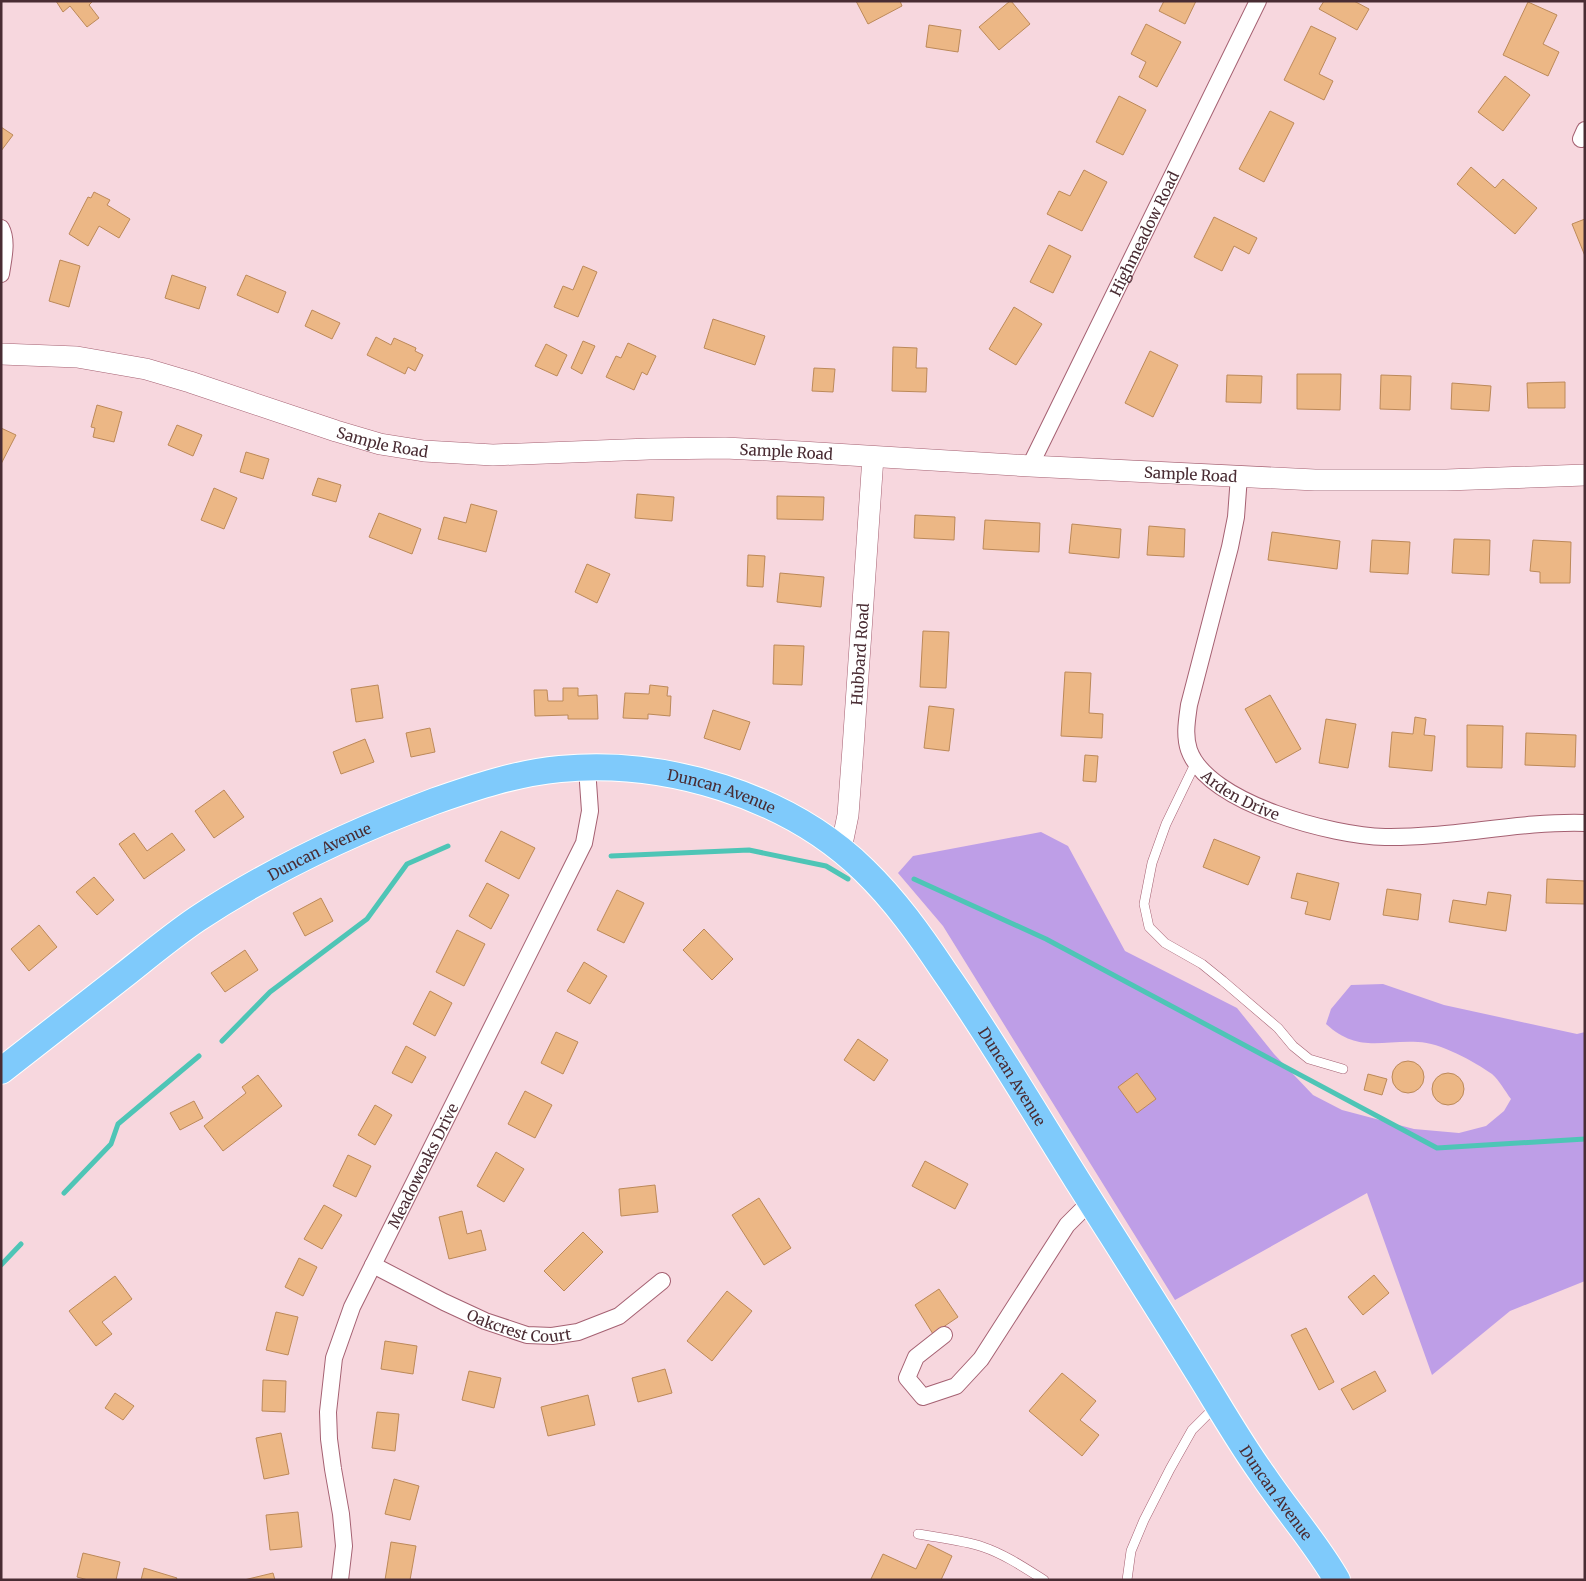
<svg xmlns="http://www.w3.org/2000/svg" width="1586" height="1581" viewBox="0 0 1586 1581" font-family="Merriweather,serif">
<rect width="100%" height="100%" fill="#f7d7de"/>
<path fill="#be9ee7" d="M1041,832L1068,846L1125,951L1237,1008L1274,1054L1313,1095L1342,1110L1414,1129L1459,1133L1486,1126L1504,1111L1511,1099C1505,1091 1499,1080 1492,1074C1475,1062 1439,1042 1418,1042C1380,1040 1358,1053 1326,1024L1331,1009L1351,985L1383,984L1444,1005L1577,1034L1585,1032V1281L1510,1311L1432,1375L1367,1193L1175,1300L943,926L898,873L913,856Z"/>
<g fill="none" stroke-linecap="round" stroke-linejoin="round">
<path stroke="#4ec5b6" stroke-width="5" d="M611,856L749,850L826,866L848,879
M914,879L1046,939L1437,1148L1585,1139
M222,1041L270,992L367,919L407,864L448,846
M64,1193L111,1144L118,1124L199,1056
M1,1265L21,1244"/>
</g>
<path fill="#ecb785" stroke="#bc8959" d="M56,1H93L89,5L99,18L87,27L70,6L63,12Z
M856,1H900L902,6L868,24Z
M1010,1H1011L1030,24L999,50L979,27Z
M1164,1H1196L1185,24L1159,11Z
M1324,1H1354L1369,9L1357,30L1319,9Z
M1528,2L1557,15L1543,44L1559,52L1548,76L1503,55Z
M1146,24L1181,42L1157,87L1139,77L1146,62L1131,54Z
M929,25L961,30L958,52L926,47Z
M1311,26L1336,38L1319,74L1333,81L1324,100L1284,80Z
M1505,76L1530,95L1503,131L1478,112Z
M1119,96L1146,110L1123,155L1096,142Z
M1270,111L1294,123L1264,182L1239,169Z
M1,127L13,135L1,151Z
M1471,167L1495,188L1503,179L1537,208L1515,234L1457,184Z
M1084,170L1107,182L1082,231L1047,214L1059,191L1070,196Z
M94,192L110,200L107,205L130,219L119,238L99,226L88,246L69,234L88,197L91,198Z
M1214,217L1257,238L1249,254L1234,246L1222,271L1194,257Z
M1585,219V256L1572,224Z
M1049,245L1071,256L1053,293L1030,282Z
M60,260L80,266L69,307L49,301Z
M583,266L597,272L578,317L554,307L563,286L573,290Z
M172,275L206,287L199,309L165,298Z
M246,275L286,292L278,313L237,295Z
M1014,307L1042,324L1016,365L989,349Z
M312,310L340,323L332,339L305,326Z
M713,319L765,336L755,365L704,348Z
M376,337L391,345L394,338L416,348L415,351L423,355L415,371L408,367L405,374L367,355Z
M583,341L595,346L582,374L571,368Z
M628,343L656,356L647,375L642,372L634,390L606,377L616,356L621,358Z
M546,344L567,355L557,376L535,366Z
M893,347L917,348L916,368H927L926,392L892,391Z
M1150,351L1178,365L1153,417L1125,403Z
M814,368L835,369L833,392L812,391Z
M1297,374H1341L1340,410L1297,409Z
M1227,375L1262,376L1261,403L1226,402Z
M1381,375L1411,376L1410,410L1380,409Z
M1565,382V408H1528L1527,383Z
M1452,383L1491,386L1489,411L1451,409Z
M97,405L122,412L114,442L93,437L95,428L91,427Z
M177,425L202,435L193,456L168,445Z
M1,428L16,435L1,464Z
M246,452L269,459L263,479L240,472Z
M318,478L341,485L336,502L312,495Z
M214,488L237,498L224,529L201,520Z
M637,494L674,497L672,521L635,518Z
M777,496L824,497L823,520L777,519Z
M471,504L497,511L486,552L438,539L444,517L466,523Z
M379,513L421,529L412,554L369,537Z
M915,515L955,517L954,540L914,538Z
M985,520L1040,523L1039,552L983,549Z
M1072,524L1121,529L1119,558L1069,553Z
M1149,526L1185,529L1184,557L1147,555Z
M1272,532L1340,541L1337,569L1268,560Z
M1454,539L1490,540L1489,575L1452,573Z
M1372,540L1410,542L1408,574L1370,572Z
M1533,540L1571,542L1570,583H1540V572L1530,571Z
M748,555L765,556L763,587L747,586Z
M587,564L610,574L597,603L575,592Z
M780,573L824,577L821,607L777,602Z
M923,631L949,632L946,688L920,687Z
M774,645L804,646L802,685L773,684Z
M1065,672L1091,673L1089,713L1103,714L1102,738L1061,736Z
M378,685L383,718L356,722L351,689Z
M650,685L668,687L667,696H671L670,716L648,714V719L623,718L625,693L649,694Z
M563,688H578V696L597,695L598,719H568V715L535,716L534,690H547L548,701H563Z
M1270,695L1301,749L1276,763L1245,709Z
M929,706L954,709L949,751L924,748Z
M713,710L750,722L740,750L704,738Z
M1415,717L1426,719L1424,735L1435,736L1432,771L1389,767L1392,732L1413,734Z
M1326,719L1356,724L1348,768L1319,763Z
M1467,725L1503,726L1502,768L1467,767Z
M430,728L435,752L411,757L406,733Z
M1526,733L1576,735L1575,767L1525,765Z
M365,739L374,762L341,774L333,752Z
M1085,755L1098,756L1096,782L1083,781Z
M224,790L244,817L214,838L195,811Z
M501,831L535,848L519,879L485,861Z
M134,833L147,851L172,833L185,850L144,879L119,844Z
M1214,839L1260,857L1248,885L1203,867Z
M1297,873L1339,883L1330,920L1305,914L1308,902L1291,898Z
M94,877L114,900L97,915L76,892Z
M1547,879L1585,881V904L1546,903Z
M487,883L509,895L491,929L469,916Z
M1387,889L1421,894L1418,920L1383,915Z
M617,890L644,903L624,943L597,930Z
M1488,892L1511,895L1506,931L1449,922L1453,900L1486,905Z
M321,898L333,921L305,936L293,913Z
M39,925L57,947L29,971L11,949Z
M704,929L733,959L712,980L683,950Z
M457,930L485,944L464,986L436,972Z
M245,950L258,970L225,992L211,973Z
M584,962L607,976L590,1004L567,991Z
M430,991L452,1003L435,1036L413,1024Z
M556,1032L578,1042L563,1074L541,1063Z
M858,1039L888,1060L874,1081L844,1060Z
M406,1046L426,1057L412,1083L392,1073Z
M1392 1077a16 16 0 1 1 32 0a16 16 0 1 1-32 0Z
M1137,1073L1156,1099L1137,1113L1118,1087Z
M1432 1089a16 16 0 1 1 32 0a16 16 0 1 1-32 0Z
M1368,1074L1387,1079L1382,1095L1364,1090Z
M258,1075L282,1106L223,1151L204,1126L246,1093L242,1087Z
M525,1091L552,1105L535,1138L508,1124Z
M194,1101L203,1118L180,1130L170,1113Z
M375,1105L392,1115L375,1145L358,1135Z
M496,1152L524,1169L504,1202L477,1186Z
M348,1155L371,1166L356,1197L333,1186Z
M925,1161L968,1184L955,1209L912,1186Z
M655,1185L658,1212L621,1216L619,1189Z
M759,1198L791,1248L764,1265L732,1215Z
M324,1205L342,1215L322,1249L304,1239Z
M462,1211L467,1234L481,1230L486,1250L449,1259L439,1217Z
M583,1232L603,1252L564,1291L544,1271Z
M299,1258L317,1267L303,1296L285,1287Z
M1374,1275L1389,1293L1363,1315L1348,1297Z
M115,1276L132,1299L102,1322L112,1334L96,1346L69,1311Z
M939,1289L958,1317L933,1334L915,1305Z
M727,1291L752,1311L712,1361L687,1341Z
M276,1312L298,1317L288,1355L266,1350Z
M1306,1328L1334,1382L1319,1390L1291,1335Z
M385,1341L417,1346L413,1374L381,1369Z
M665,1369L672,1393L638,1402L632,1378Z
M469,1371L501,1378L494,1408L462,1400Z
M1375,1371L1386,1391L1353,1410L1341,1389Z
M1062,1373L1096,1401L1080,1420L1099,1435L1082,1456L1029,1411Z
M263,1380L286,1381L285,1412L262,1411Z
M115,1393L134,1406L123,1420L105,1408Z
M588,1395L595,1425L548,1436L541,1407Z
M377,1412L399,1414L395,1451L372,1448Z
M281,1433L289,1474L264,1479L256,1438Z
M394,1479L419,1486L410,1520L385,1514Z
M298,1512L302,1547L270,1550L266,1515Z
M391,1542L416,1546L410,1580H385Z
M928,1544L952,1556L941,1580H874L871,1579L883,1554L916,1569Z
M83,1553L120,1562L116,1580H88L77,1577Z
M144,1568L177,1578L176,1580H141Z
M273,1573L275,1580H244Z"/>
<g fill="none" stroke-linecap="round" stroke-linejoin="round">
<defs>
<path id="service" d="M1196,762L1166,824L1152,863L1144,904L1149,927L1165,943L1202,964L1223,981L1278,1028L1293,1046L1309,1059L1343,1069
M918,1534C940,1538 962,1540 983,1547C1004,1554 1025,1568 1044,1580
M1127,1580L1131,1551L1144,1520L1170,1469L1192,1430L1216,1406"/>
<g id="minor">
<path d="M1581,139L1585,130"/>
<path d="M1,228C8,241 3,260 1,274"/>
<path id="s1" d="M1030,466L1258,1"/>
<path id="s2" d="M1239,476L1236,517L1230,547L1189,705C1187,720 1184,735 1189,750C1208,804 1334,836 1385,837C1452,838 1518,821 1585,823"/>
<path id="s3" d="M373,1265L444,1302L485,1321L527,1335L552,1336L578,1332L619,1316L662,1281"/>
<path d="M944,1335L916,1357L907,1378L923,1397L956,1386L981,1359L1067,1225L1083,1209H1095"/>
<path id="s4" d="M340,1580L344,1546L341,1514L333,1469L329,1439L328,1412L334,1358L352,1307L584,843L590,811L587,768"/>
</g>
<g id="tertiary">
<path id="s5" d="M1,354L77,357L146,369L190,382L336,431L380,444L424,451L493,455L649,449L725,448L785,451L1030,466L1315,480H1446L1585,475"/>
<path id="s6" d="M841,849L848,815L853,748L873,457"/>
</g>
<g id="primary">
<path id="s7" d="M1,1071C42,1039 83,1007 124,975C148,956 172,936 197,919C271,870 352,832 435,801C475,787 517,773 560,769C665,759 787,795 864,870C895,900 920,935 944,971C991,1038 1033,1110 1077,1180C1118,1245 1159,1309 1199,1374C1220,1408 1240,1443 1263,1475C1287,1511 1316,1543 1337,1580"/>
</g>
</defs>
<use href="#service" stroke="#a56172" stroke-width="10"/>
<use href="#minor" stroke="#a56172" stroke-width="18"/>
<use href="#tertiary" stroke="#a56172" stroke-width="22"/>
<use href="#primary" stroke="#fff" stroke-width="28"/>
<use href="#service" stroke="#fff" stroke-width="9"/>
<use href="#minor" stroke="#fff" stroke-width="16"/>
<use href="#tertiary" stroke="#fff" stroke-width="21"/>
<use href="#primary" stroke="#7fcafb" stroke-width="26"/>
</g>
<g text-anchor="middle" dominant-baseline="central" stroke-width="4" stroke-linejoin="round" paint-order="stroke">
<g font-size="15" fill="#492c33" stroke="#f7d7de">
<text stroke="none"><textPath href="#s1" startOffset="259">Highmeadow Road</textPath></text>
<text stroke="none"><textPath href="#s5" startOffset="394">Sample Road</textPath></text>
<text stroke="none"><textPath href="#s5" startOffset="799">Sample Road</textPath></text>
<text stroke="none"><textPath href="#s5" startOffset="1204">Sample Road</textPath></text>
<text stroke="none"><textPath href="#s6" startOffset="196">Hubbard Road</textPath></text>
<text stroke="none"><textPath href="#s7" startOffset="808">Duncan Avenue</textPath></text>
<text stroke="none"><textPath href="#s2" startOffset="351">Arden Drive</textPath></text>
<text stroke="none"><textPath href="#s7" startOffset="388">Duncan Avenue</textPath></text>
<text stroke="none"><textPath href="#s7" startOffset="1228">Duncan Avenue</textPath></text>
<text stroke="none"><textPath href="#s4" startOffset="436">Meadowoaks Drive</textPath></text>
<text stroke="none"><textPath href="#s3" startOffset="160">Oakcrest Court</textPath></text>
<text stroke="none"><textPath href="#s7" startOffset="1721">Duncan Avenue</textPath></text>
</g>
</g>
<rect width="1586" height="1581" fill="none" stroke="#492c33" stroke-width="5"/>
</svg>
